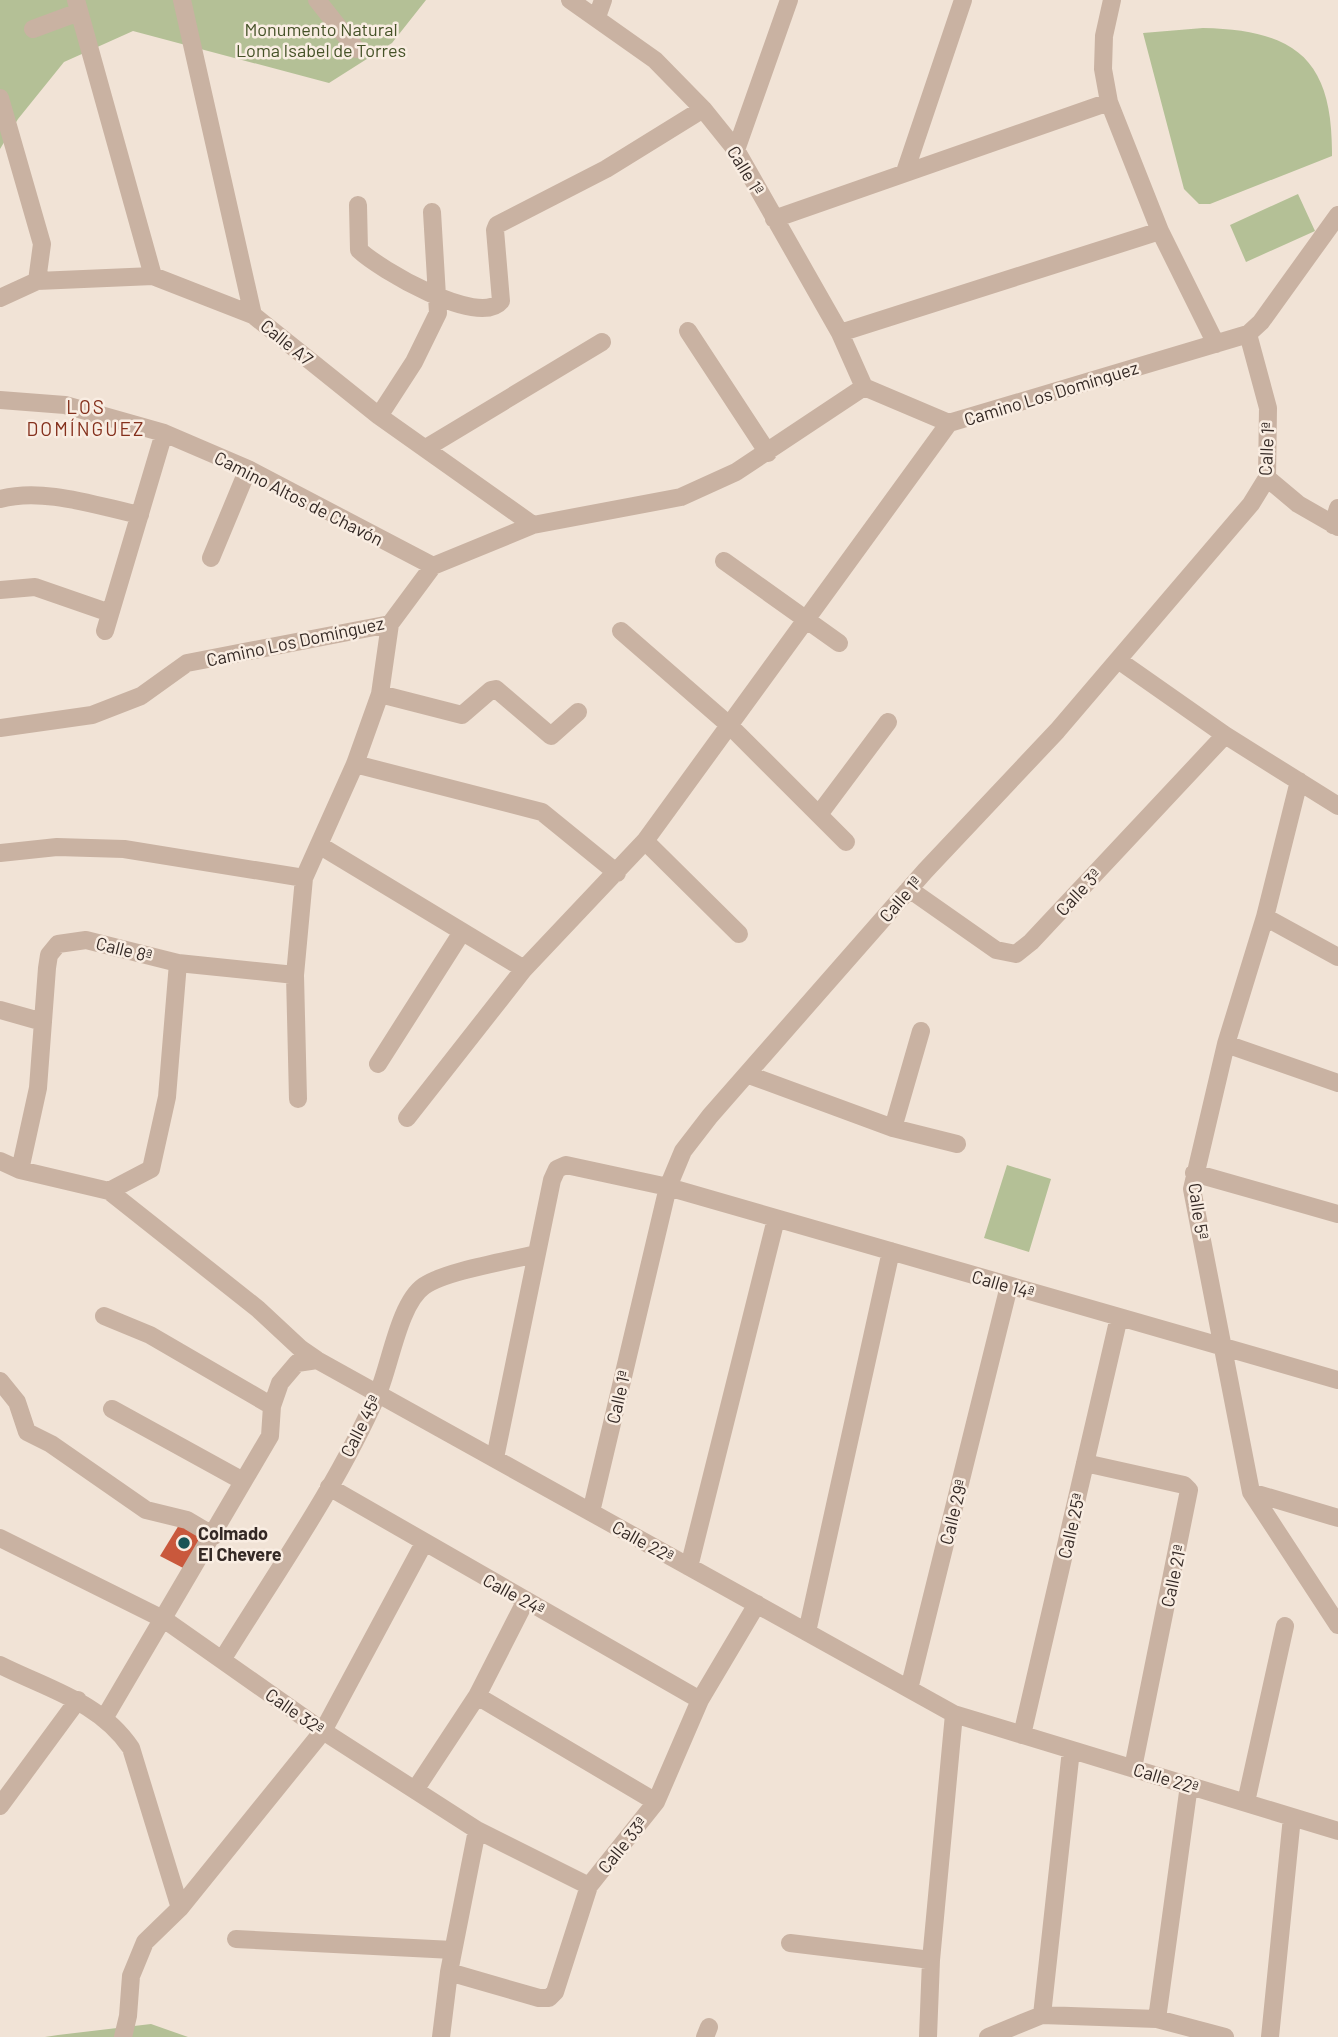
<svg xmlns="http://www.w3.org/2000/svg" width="1338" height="2037" viewBox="0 0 1338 2037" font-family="Barlow,sans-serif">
<rect width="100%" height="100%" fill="#f1e3d6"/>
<path fill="#b4c096" d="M0,0H426L392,43L329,83L133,31L64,62L18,119L0,149Z
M1203,28C1297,30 1333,60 1332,156L1210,204H1199L1184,189L1143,33Z
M1298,194L1315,231L1246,262L1230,225Z
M1007,1165L1051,1179L1029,1252L984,1238Z
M151,2024L188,2037H45L58,2035Z"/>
<path fill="#c9583c" d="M179,1525L203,1537L187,1570L160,1556Z"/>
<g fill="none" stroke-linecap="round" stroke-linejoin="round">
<path stroke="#c9b2a2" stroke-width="18" d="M76,0L153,276
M182,0L253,315
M317,0L356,49
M570,0L655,60L703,109L736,150L840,333L864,387
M1112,0L1104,36L1103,69L1109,102L1160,231L1216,344
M597,17L603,0
M33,29L79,12
M0,98L42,244L37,281
M736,150L789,0
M905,172L963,0
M358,205L359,250C379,269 479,328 501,301L495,230L497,225L606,169L703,109
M774,219L1109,102
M0,298L37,281L153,276L253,315L379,416L533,525
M688,331L768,453
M840,333L1160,231
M864,387L949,423L1248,334L1261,322L1338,215
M0,400L65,405L164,433L248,469L433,566
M379,416L414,362L438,313L432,212
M426,448L602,342
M1267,478L1298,504L1338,527
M0,499C43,487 97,506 140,515
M1333,525L1338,508
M211,558L248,469
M724,561L839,643
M0,590L35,587L110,613
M105,631L164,433
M621,631L729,725L846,842
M1118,660L1225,735L1338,806
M380,694L462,715L491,690L496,689L551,736L578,712
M0,728L92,715L141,696L187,663L390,624L433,566L533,525L681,497L736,472L864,387
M355,764L542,812L617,873
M1299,781L1265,917L1226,1044L1192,1189L1251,1492L1338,1625
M820,813L888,722
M645,841L739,934
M319,845L524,969
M0,853L57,847L124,849L304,878
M909,889L996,950L1016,954L1031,942L1225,735
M1265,917L1338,957
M0,1010L43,1022
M1226,1044L1338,1083
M378,1064L462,932
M749,1075L893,1128L957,1144
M298,1099L295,975L304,878L355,764L380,694L390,624
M407,1118L524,969L645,841L949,423
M893,1128L921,1031
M0,1161L20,1170L109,1191L151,1169L167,1097L178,963
M20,1170L38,1088L47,968L49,955L58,944L86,940L178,963L295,975
M1194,1173L1338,1214
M109,1191L258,1309L301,1349L317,1360L909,1689
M1009,1286L909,1689L954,1714L1338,1831
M104,1316L150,1335L272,1406
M0,1381L17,1402L27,1432L51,1444L146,1510L187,1520L214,1536
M112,1409L241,1480
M495,1458L552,1180L557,1169L566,1165L668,1187L1338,1380
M1085,1463L1184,1485L1189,1490L1133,1768
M329,1487L700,1700
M1251,1492L1338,1518
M591,1512L668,1187L683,1151L710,1116L925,871L1057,731L1251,504L1267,478L1268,408L1248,334
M0,1538L165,1620L323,1731L477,1830L589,1886
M689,1567L776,1219
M807,1632L891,1251
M222,1660C275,1574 337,1487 378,1393C390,1366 399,1303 424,1286C446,1271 508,1261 536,1254
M0,1665C48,1689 100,1702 131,1748L180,1908
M477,1696L656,1802
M105,1717L270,1436L272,1406L280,1383L297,1363L317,1360
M1022,1735L1119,1317
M415,1790L477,1696L526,1600
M1246,1802L1285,1626
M0,1806L78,1700
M236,1939L453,1950
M790,1943L931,1960
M449,1972L539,1998H549L555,1992L589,1886L656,1802L700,1700L757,1604
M1042,2015L1071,1750
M1157,2019L1189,1785
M123,2037L128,2016L131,1976L145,1942L180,1908L323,1731L424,1543
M441,2037L449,1972L477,1830
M705,2037L709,2027
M928,2037L931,1960L954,1714
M988,2037L1042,2015L1157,2019L1225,2037
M1270,2037L1292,1817"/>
</g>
<circle fill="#1a5456" stroke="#f9ede2" stroke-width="2.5" cx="184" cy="1543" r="7"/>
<g text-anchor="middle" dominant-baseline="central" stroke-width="5" stroke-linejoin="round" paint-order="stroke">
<g font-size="18" fill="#455228" stroke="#f9ede2">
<text x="321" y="29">Monumento Natural<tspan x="321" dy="21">Loma Isabel de Torres</tspan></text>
</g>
<g font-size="18" fill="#342925" stroke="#f9ede2">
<text transform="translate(746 170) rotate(59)">Calle 1ª</text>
<text transform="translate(287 342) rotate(39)">Calle A7</text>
<text transform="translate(1051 393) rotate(-17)">Camino Los Domínguez</text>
<text transform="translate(1266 449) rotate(-87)">Calle 1ª</text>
<text transform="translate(299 498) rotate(27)">Camino Altos de Chavón</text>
<text transform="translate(295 641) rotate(-12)">Camino Los Domínguez</text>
<text transform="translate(1078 892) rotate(-47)">Calle 3ª</text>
<text transform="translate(900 899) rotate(-49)">Calle 1ª</text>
<text transform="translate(124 949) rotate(14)">Calle 8ª</text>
<text transform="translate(1199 1211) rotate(82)">Calle 5ª</text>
<text transform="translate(1003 1284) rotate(16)">Calle 14ª</text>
<text transform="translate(618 1397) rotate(-77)">Calle 1ª</text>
<text transform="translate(360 1426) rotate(-63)">Calle 45ª</text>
<text transform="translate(953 1512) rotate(-76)">Calle 29ª</text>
<text transform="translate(1071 1526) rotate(-77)">Calle 25ª</text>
<text transform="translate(643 1541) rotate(29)">Calle 22ª</text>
<text transform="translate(1173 1576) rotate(-78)">Calle 21ª</text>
<text transform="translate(514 1594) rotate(29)">Calle 24ª</text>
<text transform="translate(295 1711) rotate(35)">Calle 32ª</text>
<text transform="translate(1166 1778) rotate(17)">Calle 22ª</text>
<text transform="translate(622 1845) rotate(-51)">Calle 33ª</text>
</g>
<g font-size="18" font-weight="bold" fill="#342925" stroke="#f9ede2" text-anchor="start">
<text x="198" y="1533">Colmado<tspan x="198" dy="21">El Chevere</tspan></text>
</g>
<g font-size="19" letter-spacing="2" fill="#84301c" stroke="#f9ede2">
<text x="86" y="406">LOS<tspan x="86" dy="22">DOMÍNGUEZ</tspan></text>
</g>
</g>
</svg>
